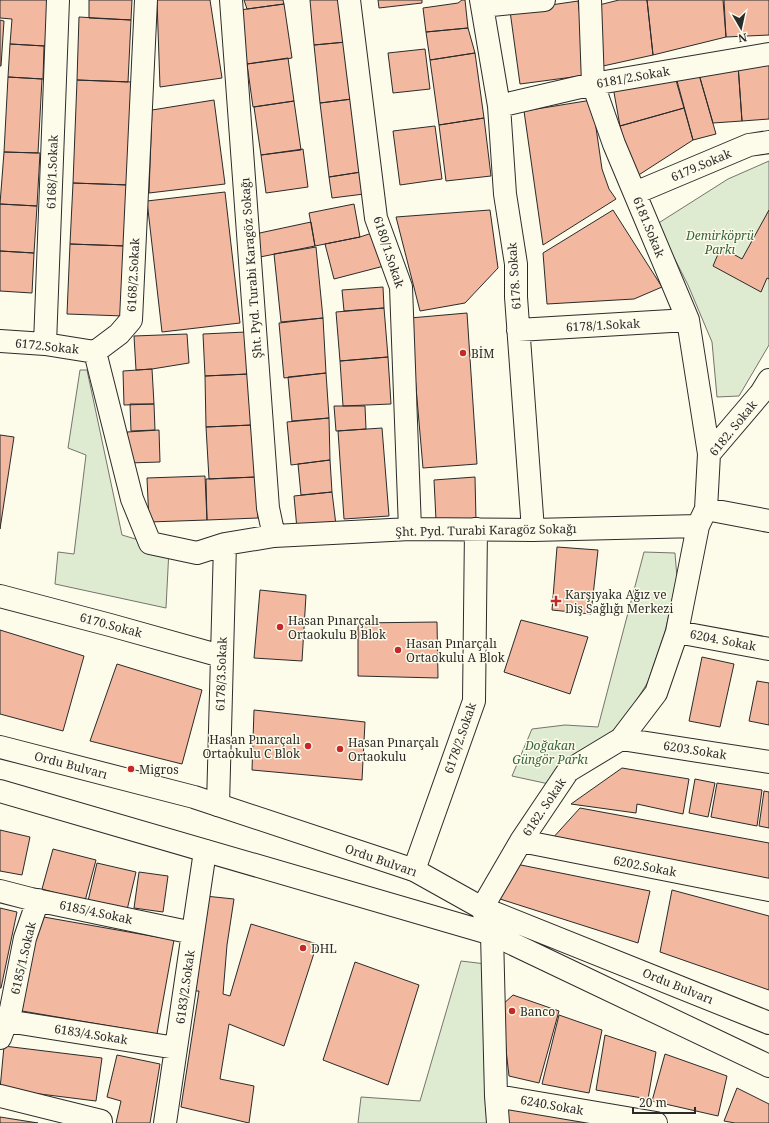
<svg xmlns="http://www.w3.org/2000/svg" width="769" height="1123" viewBox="0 0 769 1123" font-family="'Noto Serif',serif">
<rect width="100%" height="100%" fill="#fdfbea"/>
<path fill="#deebd1" stroke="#74746e" d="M769,161V345L739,396L717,397L712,342L688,285L657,224L728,179Z
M80,370H87L122,535L169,549L166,608L55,584L58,552L74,554L86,455L68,448Z
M644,552L675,553L677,578L665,632L648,682L622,723L549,784L512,776L532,729L565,725L598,727Z
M461,961L486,964L494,1123H358L361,1097L420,1101Z"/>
<path fill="#f2b8a0" stroke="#2b2b2b" d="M0,0H48L45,46L10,44L12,19L0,18Z
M89,0H132L131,20L89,18Z
M157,0H210L222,78L160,87Z
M244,0H283L284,4L247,9Z
M310,0H342L346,42L314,45Z
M378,0H422V3L379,8Z
M462,0H465L468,28L426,32L423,8L458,3Z
M619,0H647L653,55L603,66L595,6Z
M647,0H723L726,37L653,55Z
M724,0H769V35L726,37Z
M578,1L588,75L520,84L510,11Z
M284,4L292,58L247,64L240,10Z
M79,17L131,20L128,82L77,80Z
M0,20L4,21L1,66H0Z
M468,28L475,53L430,60L426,32Z
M346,42L352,99L320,103L314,45Z
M10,44L44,46L43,79L8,77Z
M425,49L430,89L393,93L388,53Z
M475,53L484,118L439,125L430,60Z
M288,58L294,101L253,107L247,64Z
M769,63V119L742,121L738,65Z
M738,65L742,121L713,123L698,71Z
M698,71L716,134L693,140L676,77Z
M8,77L42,79L38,153L4,152Z
M675,77L684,108L620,126L613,87Z
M77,80L132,82L128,185L73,183Z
M352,99L361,172L329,177L320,103Z
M214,100L225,184L149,193L152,110Z
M592,100L602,169L609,189L616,199L543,245L524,111Z
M294,101L301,150L261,155L254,107Z
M684,108L693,140L634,178L620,126Z
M484,118L491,176L446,181L439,125Z
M435,126L442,179L400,185L393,131Z
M303,149L308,187L266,193L261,155Z
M4,152L40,153L37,206L0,204Z
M361,172L364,194L332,198L329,177Z
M73,183L129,185L126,246L70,244Z
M225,192L240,323L162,332L147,201Z
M0,204L37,206L34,253L0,251Z
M354,204L360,237L315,246L309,213Z
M490,210L498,268L465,303L420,311L396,217Z
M613,210L662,287L634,299L547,304L543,253Z
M769,210V279L767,278L761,292L713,266L721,247L742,259Z
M311,222L315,246L260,257L255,234Z
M375,232L384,266L334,279L325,244L360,237Z
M70,244L126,246L124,316L67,314Z
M316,247L323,318L281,322L274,254Z
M0,251L34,253L32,293L0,291Z
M383,287L384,308L344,311L342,290Z
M384,308L388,357L340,361L336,312Z
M467,313L477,464L423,468L410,318Z
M323,318L326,373L284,378L279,323Z
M246,332L247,374L205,376L203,334Z
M187,334L189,363L152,369L136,370L134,336Z
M388,357L391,404L343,406L340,361Z
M152,369L154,404L124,405L123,371Z
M326,373L329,418L292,421L288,377Z
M250,374L252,425L206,427L205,376Z
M130,404H154L155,430L131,431Z
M334,406H365L366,429L336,431Z
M329,418L330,460L291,465L287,422Z
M252,425L256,477L209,479L206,427Z
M382,428L389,516L344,519L338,431Z
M159,430L160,462L128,463L127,432Z
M0,435L14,437L0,529Z
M330,460L332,492L301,495L298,464Z
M205,476L207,520L149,522L147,478Z
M256,477L258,518L207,520L206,479Z
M475,477L476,520H436L434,480Z
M332,492L336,525L297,529L294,496Z
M557,547L598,550L591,614L552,610Z
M260,590L306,595L302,661L254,658Z
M521,620L588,637L570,694L504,672Z
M437,622L438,678L358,676V623Z
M0,630L84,656L63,731L0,714Z
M702,657L734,664L720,727L689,721Z
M117,664L202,690L182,764L90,741Z
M757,681L769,683V725L749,721Z
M254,710L365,722L362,780L252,770Z
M622,768L689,779L683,814L637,804L636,813L571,804Z
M695,779L715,783L708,817L689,813Z
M717,783L762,790L757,826L711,817Z
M764,791L769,792V828L759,826Z
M580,808L769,843V883L551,840Z
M0,830L30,837L22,875L0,871Z
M53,849L96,860L85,901L42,889Z
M97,863L136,872L127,910L88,901Z
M511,863L650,891L638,943L500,899Z
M139,872L168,876L163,912L134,908Z
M672,890L769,916V990L660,952Z
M205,896L234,899L227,945L223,994L230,996L251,924L317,944L284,1046L229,1024L220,1079L254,1086L249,1123L181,1107L199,991H194Z
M0,908L17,912L1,988H0Z
M38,916L174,940L157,1034L22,1011Z
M355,962L419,985L388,1085L323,1060Z
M513,995L559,1011L539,1083L509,1076L501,1006Z
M559,1015L602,1030L589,1093L542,1084Z
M605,1035L656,1052L648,1099L596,1090Z
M4,1046L102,1058L96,1101L0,1089Z
M665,1054L727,1076L718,1116L652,1101Z
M117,1055L160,1064L150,1123H116L121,1101L107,1097Z
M737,1088L769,1104V1123H735L724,1121Z
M502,1102L586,1120V1123H503Z
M0,1117L38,1123H0Z"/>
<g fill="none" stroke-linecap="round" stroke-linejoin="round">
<defs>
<path id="minor" d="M231,0L268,508L274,536
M349,0L376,218L401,287L410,529
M481,0L499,106L505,194L516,264V297L533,530
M482,6L544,0
M499,106L593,84L769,54
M635,193L749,145L769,142
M518,330L688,320
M0,341L45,344L95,352
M45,344L58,0
M95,352L132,499L150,543L197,553L225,544L274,536L410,529L533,530L698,526
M95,352L119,334L131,320L146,0
M709,454L761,393L769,380
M706,509L769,521
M0,596L110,625L221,656
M677,632L769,649
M621,739L769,762
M218,805L225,544
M521,841L769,890
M414,870L474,701L476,529
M0,891L31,899L193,933
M7,1021L176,1048
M0,1038L11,1009L25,938L38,900
M0,1096L101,1121V1123
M496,1096L656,1123
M165,1123L205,851
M498,1123L496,1096L492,934L482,908L521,841L568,771L621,739L656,693L677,632L698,526L706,509L709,454L688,320L614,144L593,84L590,0"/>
<path id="major" d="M0,747L194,797L414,870L482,908L769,1023
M0,791L492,934L769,1066"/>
</defs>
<use href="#minor" stroke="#2b2b2b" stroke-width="24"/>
<use href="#major" stroke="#2b2b2b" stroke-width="24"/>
<use href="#minor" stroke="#fdfbea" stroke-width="22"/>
<use href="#major" stroke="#fdfbea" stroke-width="22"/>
</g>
<g fill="#c62828" stroke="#fdfbea" stroke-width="1.5">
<circle cx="463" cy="353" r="4"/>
<path d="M554 595h4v4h4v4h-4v4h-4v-4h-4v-4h4z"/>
<circle cx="280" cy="627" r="4"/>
<circle cx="398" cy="650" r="4"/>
<circle cx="308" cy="746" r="4"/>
<circle cx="340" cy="749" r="4"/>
<circle cx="131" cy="769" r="4"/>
<circle cx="303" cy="948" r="4"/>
<circle cx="512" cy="1011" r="4"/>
</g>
<g text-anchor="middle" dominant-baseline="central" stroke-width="3" stroke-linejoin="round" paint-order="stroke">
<g font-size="12" fill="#2b2b2b" stroke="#fdfbea">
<text transform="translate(633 77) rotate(-10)">6181/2.Sokak</text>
<text transform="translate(701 165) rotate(-23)">6179.Sokak</text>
<text transform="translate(52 172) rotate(-88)">6168/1.Sokak</text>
<text transform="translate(649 227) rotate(68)">6181.Sokak</text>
<text transform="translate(389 252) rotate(72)">6180/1.Sokak</text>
<text transform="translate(251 268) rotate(-94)">Şht. Pyd. Turabi Karagöz Sokağı</text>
<text transform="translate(133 275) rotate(-87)">6168/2.Sokak</text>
<text transform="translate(514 276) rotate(-94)">6178. Sokak</text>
<text transform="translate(603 325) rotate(-3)">6178/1.Sokak</text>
<text transform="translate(47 346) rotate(6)">6172.Sokak</text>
<text transform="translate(733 428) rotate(-51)">6182. Sokak</text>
<text transform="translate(486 530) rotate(-1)">Şht. Pyd. Turabi Karagöz Sokağı</text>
<text transform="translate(111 625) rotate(15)">6170.Sokak</text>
<text transform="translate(723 640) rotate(11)">6204. Sokak</text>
<text transform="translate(221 674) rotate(-88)">6178/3.Sokak</text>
<text transform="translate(460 738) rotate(-71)">6178/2.Sokak</text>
<text transform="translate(695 750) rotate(9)">6203.Sokak</text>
<text transform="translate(71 765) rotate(15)">Ordu Bulvarı</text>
<text transform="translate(544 807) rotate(-56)">6182. Sokak</text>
<text transform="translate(381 860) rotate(19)">Ordu Bulvarı</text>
<text transform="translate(645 866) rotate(11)">6202.Sokak</text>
<text transform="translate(96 912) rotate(12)">6185/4.Sokak</text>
<text transform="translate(23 958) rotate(-77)">6185/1.Sokak</text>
<text transform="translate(678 986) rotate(22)">Ordu Bulvarı</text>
<text transform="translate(185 987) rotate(-82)">6183/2.Sokak</text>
<text transform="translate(91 1034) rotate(9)">6183/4.Sokak</text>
<text transform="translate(552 1105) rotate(10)">6240.Sokak</text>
</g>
<g font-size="12" font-style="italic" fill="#34623c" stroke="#fdfbea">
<text x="720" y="235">Demirköprü<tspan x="720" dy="14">Parkı</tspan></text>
<text x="550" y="745">Doğakan<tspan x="550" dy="14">Güngör Parkı</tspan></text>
</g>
<g font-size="12" fill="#2b2b2b" stroke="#fdfbea" text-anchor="start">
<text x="471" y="353">BİM</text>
<text x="565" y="594">Karşıyaka Ağız ve<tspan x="565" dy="14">Diş Sağlığı Merkezi</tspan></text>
<text x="288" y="620">Hasan Pınarçalı<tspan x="288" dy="14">Ortaokulu B Blok</tspan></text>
<text x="406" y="643">Hasan Pınarçalı<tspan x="406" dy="14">Ortaokulu A Blok</tspan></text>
<text x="300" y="739" text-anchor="end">Hasan Pınarçalı<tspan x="300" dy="14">Ortaokulu C Blok</tspan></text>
<text x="348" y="742">Hasan Pınarçalı<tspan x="348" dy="14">Ortaokulu</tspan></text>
<text x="139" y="769">Migros</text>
<text x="311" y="948">DHL</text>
<text x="520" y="1011">Banco</text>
</g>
</g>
<g transform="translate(741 28) rotate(171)" stroke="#fdfbea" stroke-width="3" paint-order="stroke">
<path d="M0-3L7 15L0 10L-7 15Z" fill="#2b2b2b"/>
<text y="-6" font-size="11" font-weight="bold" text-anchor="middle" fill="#2b2b2b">N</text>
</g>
<path d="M633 1107v6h62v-6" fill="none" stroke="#2b2b2b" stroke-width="2"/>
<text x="639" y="1107" font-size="12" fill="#2b2b2b" stroke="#fdfbea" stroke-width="3" paint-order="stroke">20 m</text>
</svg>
